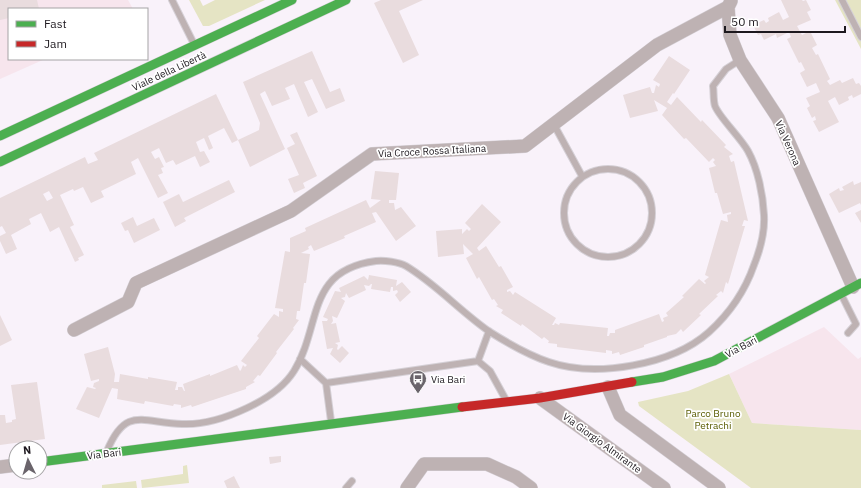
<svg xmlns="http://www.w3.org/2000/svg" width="861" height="488" viewBox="0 0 861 488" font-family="'IBM Plex Sans',sans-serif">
<rect width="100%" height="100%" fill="#f9f2fa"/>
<path fill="#f7e5ed" d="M0,0H128L133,9H9V59H45L0,79Z
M824,327L858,359L861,357V430L752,423L729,374Z"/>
<path fill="#e5e4c4" d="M189,0H200L203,6L215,0H265L209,26H203Z
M835,0H861V49Z
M729,374L752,423L861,430V488H751L639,406L638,402L688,391Z
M187,465L189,483L142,488L141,480L183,474V466Z
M136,481L137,488H102V485Z"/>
<path fill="#e9dcde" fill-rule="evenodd" d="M0,0H37L39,9H9V18L0,20Z
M381,0H423L399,11L419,55L403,63L374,3Z
M781,0H802L803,1L806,0L811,10L807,12L811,20L797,26L802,35L810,31L817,45L812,48L816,55L818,54L830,79L827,81L830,85L840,80L842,83L853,78L856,84L859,83L861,86V94L853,98L852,95L848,97L849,100L839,105L835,97L828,101L839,122L819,132L813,121L816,120L815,116L812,118L807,108L810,106L806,98L820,92L816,83L807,87L800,73L805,70L801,62L799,63L787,39L791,37L789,32L777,38L776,34L764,40L761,34L758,35L753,25L764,20L766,23L769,21L768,18L779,12L783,20L789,17Z
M312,51L330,92L340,88L345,101L326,109L312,79L304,82L318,112L308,117L294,84L285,88L290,99L272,106L265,91L260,94L285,149L250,167L238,140L232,143L224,128L208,136L213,148L209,150L204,138L196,142L200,152L204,151L210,162L200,167L195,156L176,165L173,160L166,163L159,148L151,152L155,159L159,157L164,167L161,168L163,173L158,175L168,193L158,198L138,158L131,162L136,174L101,191L104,197L91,203L83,187L74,191L73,189L60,195L74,225L70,227L84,255L78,258L79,260L75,262L59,227L50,232L41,213L29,219L31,224L11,235L17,249L6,254L0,241V236L6,233L2,226L0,227V198L85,157L88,164L98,160L94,153L216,94L238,140L259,130L260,123L243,82ZM49,191L53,198L47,201L43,194Z
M669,56L690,70L674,94L673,93L667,102L671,105L677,97L701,122L702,120L726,145L724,147L733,154L729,156L731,162L734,161L748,221L744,220L742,226H745L728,284L726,282L723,293L721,291L716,295L718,296L699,314L701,315L683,332L681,329L676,334L667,336V337L644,345V347L620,355L619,352L612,354V351L606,350V353L557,347V344L548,343L549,341L544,337L542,339L522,324L521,326L501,313L503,310L496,306L498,305L494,299L492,300L479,277L477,279L466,258L473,254L463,244L464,254L438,257L436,231L462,229V234L467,229L469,231L471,229L465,223L482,204L501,222L477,248L479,251L486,246L499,267L501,266L513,287L507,290V292L510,291L513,295L515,292L556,318L552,325H554L555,323L559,325L560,323L608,328L607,336H609L610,333H615V330L659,314L662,322L664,321L663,318L668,316L666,313L684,297L682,296L699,279L705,284L706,283L704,281L709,277L705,275L721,220L728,222L727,215L731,214V212L723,214L717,193H715L709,168L716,166L713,162L715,160L713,158L709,162L686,138L684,139L662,115L667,108L654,100L658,111L630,118L623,95L650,87L652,93H654L656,85L659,87L660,84L653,80Z
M297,132L317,176L303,183L305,188L294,193L288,179L299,175L287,148L295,144L290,135Z
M375,171L399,173L396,200H389V203H394L395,210L401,207L416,226L396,241L376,212L372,213L376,222L344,236L345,238L314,251L311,245L308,247L309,249L301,253L310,254L306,283H304L300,311H297L296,319L299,320L293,328L294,329L276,352L277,353L260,376L258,375L253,381L255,382L246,387V389L192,407L191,405L181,408V405L174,404L173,406L145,401L144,404L117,399L118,389L112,388L99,418L76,409L87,387L95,389L96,388L93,387L94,383L99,381V379L91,381L84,354L108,347L115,374L114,382H119L120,374L148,379V377L177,382L175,390H178V387H182L184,391H185L183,384L210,374V376L237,365L240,371L241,370L243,365L245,367L247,365L241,361L259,338L257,336L274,314L279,317V311L283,312V309L275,308L285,251L290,252V238L306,231L305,228L366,200L370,208L381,200L371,199Z
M229,180L235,192L184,218L186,221L175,227L163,202L179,194L183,202Z
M853,181L854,185L861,182V205L860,203L839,213L829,194L839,188L840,191L844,190L842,187Z
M861,210V223L855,213Z
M133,217L137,226L154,218L160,230L134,243L128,230L125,231L121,223Z
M369,275L397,280L396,286L402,282L411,292L400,302L395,295L398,292L397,290L393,291V287H391L390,292L371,289L372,284H371L369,286L364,285L366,290L349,298L346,293L345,297L341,298L345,301L337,318L332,316L333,321L331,324L336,323L340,342L335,343L338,345L337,349L338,350L342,346L349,353L340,363L330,354L333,348L327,349L322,321H327L328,319L323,317L335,291L341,292L339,288L364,276L368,280Z
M0,315L12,340L0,346Z
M37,382L45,439L0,445V415H5L6,423L12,422V420L16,419L11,385Z
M281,456V462L270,464L269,457Z
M234,476L240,488H227L224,481Z"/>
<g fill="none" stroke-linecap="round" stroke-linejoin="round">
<defs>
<path id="lane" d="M172,0L194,44
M842,0L861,37
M553,123L582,176
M564 213a44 44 0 1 1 88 0a44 44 0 1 1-88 0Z
M842,296L856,324L848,333
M300,359L326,383L478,361L489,331
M478,361L490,371L506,400
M326,383L331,421
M107,451C126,405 143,423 182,424C203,425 228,417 247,408C264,400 284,387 294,371C322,326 305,270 376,261C384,260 399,262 406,266C436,284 461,312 490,332C509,344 528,355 549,362C596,378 672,365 709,332C730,313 745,291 754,265C760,250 765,232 764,215C763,195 758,169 748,151C741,138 719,117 715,106C713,100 714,92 713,86L726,69L740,60
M346,488L352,481"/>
<path id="street" d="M731,1L728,7L730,35L740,60L778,118L853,287
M74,330L128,302L136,283L291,211L372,154L525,146L657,45L728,7
M608,387L620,415L719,488
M540,398L664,488
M0,467L16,465
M407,488L424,464H487L516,477L531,488"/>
<path id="fast" d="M0,136L292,0
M0,162L346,0
M632,382L663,377L714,361L861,283
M40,462L462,407"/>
<path id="jam" d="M462,407L540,398L632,382"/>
</defs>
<use href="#lane" stroke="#d5d0d6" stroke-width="8"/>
<use href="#street" stroke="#d5d0d6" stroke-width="14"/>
<use href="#fast" stroke="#d5d0d6" stroke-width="10"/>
<use href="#jam" stroke="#d5d0d6" stroke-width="10"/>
<use href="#lane" stroke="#beb2b3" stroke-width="6"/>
<use href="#street" stroke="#beb2b3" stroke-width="13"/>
<use href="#fast" stroke="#4caf50" stroke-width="9"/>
<use href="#jam" stroke="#c62828" stroke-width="9"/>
</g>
<defs>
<symbol id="bus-pin" viewBox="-11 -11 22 30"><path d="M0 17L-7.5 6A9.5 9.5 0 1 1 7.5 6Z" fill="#6a646b" stroke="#fff"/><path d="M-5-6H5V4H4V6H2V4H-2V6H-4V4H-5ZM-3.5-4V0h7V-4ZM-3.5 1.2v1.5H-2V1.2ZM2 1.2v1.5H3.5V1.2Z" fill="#fff"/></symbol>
</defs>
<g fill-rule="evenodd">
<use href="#bus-pin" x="408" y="369" width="20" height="27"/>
</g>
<g text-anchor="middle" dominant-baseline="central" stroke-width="3.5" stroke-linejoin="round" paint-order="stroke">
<g font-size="10" fill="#1d181e" stroke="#fff">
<text transform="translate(169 71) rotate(-25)">Viale della Libertà</text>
<text transform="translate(788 143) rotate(66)">Via Verona</text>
<text transform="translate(432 151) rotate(-3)">Via Croce Rossa Italiana</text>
<text transform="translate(741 347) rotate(-28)">Via Bari</text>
<text transform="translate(602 443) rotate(36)">Via Giorgio Almirante</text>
<text transform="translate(104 454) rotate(-7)">Via Bari</text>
</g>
<g font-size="10" fill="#1d181e" stroke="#fff" text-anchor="start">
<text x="431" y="379">Via Bari</text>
</g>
<g font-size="10" fill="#595c00" stroke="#fff">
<text x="713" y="413">Parco Bruno<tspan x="713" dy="12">Petrachi</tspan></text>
</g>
</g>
<rect x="8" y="8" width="140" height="52" fill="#ffffff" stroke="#a5a3a5"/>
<rect x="16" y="21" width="20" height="6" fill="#4caf50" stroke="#a5a3a5"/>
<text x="44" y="28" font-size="12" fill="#1d181e">Fast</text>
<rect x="16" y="41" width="20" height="6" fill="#c62828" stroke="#a5a3a5"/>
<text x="44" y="48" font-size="12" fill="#1d181e">Jam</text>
<g transform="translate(28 460) rotate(355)"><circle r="19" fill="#ffffff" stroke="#a5a3a5"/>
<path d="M0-3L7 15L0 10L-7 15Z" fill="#6a646b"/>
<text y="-6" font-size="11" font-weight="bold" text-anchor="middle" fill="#1d181e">N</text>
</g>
<path d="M725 26v6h120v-6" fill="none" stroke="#1d181e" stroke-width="2"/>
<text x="731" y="26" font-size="12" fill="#1d181e" stroke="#ffffff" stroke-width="3" paint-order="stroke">50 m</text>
</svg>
